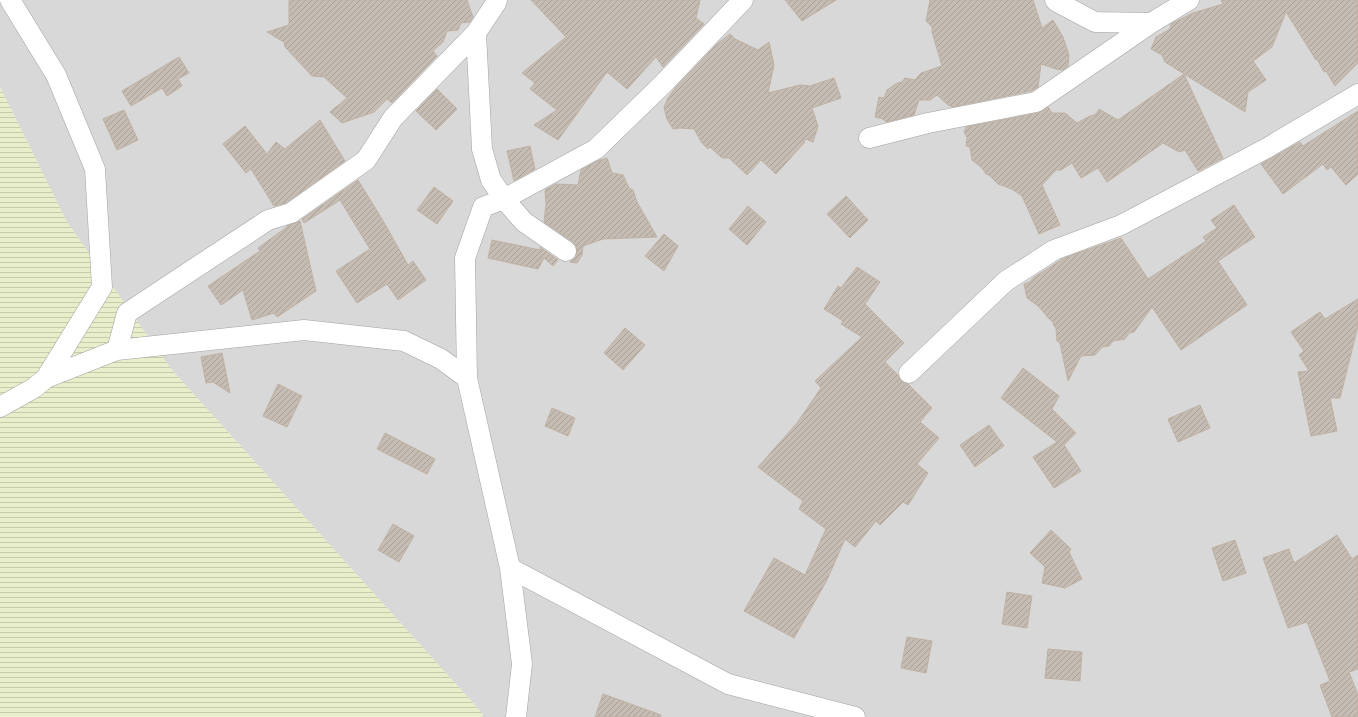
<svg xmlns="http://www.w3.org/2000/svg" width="1358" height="717" viewBox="0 0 1358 717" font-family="Helvetica,sans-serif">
<defs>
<pattern id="farmland-rules" width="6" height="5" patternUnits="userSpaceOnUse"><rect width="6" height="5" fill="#e8edca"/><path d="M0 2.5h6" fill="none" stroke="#c6cbad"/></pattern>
<pattern id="building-hatch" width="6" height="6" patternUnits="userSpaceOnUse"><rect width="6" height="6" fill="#c5bcb3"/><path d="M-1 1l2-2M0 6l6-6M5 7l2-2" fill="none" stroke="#a9a199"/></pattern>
</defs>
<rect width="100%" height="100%" fill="#edeae0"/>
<path fill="#d9d8d8" d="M0,0H1358V717H483L482,713L171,369L67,222L0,87Z"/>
<path fill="url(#farmland-rules)" d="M0,87L67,222L171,369L482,713L483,717H0Z"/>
<path fill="url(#building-hatch)" stroke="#bfb1a2" d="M289,0H467L473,17L470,22L461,23L458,30L447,31L443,42L433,51L437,56L392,103L387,99L374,112L342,123L330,112L347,98L324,77L312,76L285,47L284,42L267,32L289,25Z
M531,0H700L696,18L704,24L663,67L656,57L627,89L607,72L558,140L534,125L557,110L530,89L535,83L522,73L566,37Z
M785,0H836L802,21Z
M930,0H1033L1042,28L1053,20L1063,37L1069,55L1068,66L1063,70L1056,69L1041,64L1038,87L1031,91L952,107L948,105L937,95L930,100H919L914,115L886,122L883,119L875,117L879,97L884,98L887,90L897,83L902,82L905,78L915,80L921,73L942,66L932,32V27L926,21Z
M1221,0H1358V63L1335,86L1326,71L1324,72L1317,59L1316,60L1286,12L1272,47L1253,61L1266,80L1248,92L1245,112L1165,62L1162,55L1151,49L1156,37L1170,29L1171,24L1193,13L1223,4Z
M730,34L735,39L758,50L769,42L774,65L768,93L800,85L810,86L834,78L841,98L812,108L818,126L813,142L805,139L804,143L776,174L761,160L747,175L729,158H722L710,147L708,149L702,143L694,129L679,128L673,129L667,119L664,107L668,98L676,87L717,44Z
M179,57L189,73L178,79L182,86L167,96L162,88L131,106L122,91Z
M1184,74L1223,158L1198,171L1185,150L1179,152L1163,143L1107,182L1098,168L1081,178L1072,163L1061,170H1056L1042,185L1060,225L1039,234L1022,196L1012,189L998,184L989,175L986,174L982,168L972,160L970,147L966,146L967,137L964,132L966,127L1038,113L1048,107L1052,113H1065L1077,123L1088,117L1096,114L1099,109L1118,120Z
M437,89L457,109L436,130L416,111Z
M124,110L138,140L117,150L103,119Z
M1358,111V174L1346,185L1331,167L1327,170L1323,164L1283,194L1261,164L1300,142L1303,146Z
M320,120L345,161L286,203L274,206L251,169L246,173L223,144L245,126L267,154L276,142L285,149Z
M530,146L535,169L514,181L507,151Z
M607,158L612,173L623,175L629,188L633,190L637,202L657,237L603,239L583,246L582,255L577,263L570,262L576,257L577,252L576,246L573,242L544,222L546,204L545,190L556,184L578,185L581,170L597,161Z
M358,180L382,219L408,265L413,261L426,280L398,300L387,284L357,303L336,271L370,249L340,200L304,223L302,219Z
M434,187L453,201L437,224L417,210Z
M846,196L868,220L850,238L827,214Z
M1234,205L1255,237L1218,261L1247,305L1181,350L1152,307L1134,332L1129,333L1125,339L1113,341L1109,346L1102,347L1095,355L1081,356L1068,381L1060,343L1057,341L1056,328L1054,326L1053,322L1047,317L1046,315L1038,306L1027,298L1024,284L1030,282L1033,278L1064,258L1121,238L1148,279L1206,241L1203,237L1217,228L1211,220Z
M748,206L766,222L747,245L729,229Z
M300,221L316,291L277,317L274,313L252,320L243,290L221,305L208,286L260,251L258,248L287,227V226Z
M664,234L678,246L664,271L645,256Z
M492,240L540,250V247L558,260L553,266L544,258L538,269L488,258Z
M857,267L880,282L865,304L904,343L885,362L898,375L901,381L908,384L932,408L920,422L939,438L917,464L928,473L908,505L903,502L880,525L876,521L855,547L845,539L827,580L794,638L744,611L774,558L805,575L826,529L799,509L803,501L758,467L797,423L821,388L815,381L862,337L841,324L843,321L824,309L838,286L841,288Z
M1358,299V326L1340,398H1330L1337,431L1311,436L1298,372L1309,371L1299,355L1304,351L1291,332L1320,312L1325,319Z
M625,328L645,345L623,370L604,353Z
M222,353L230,393L213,382L206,383L201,357Z
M1023,368L1059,396L1052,409L1076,433L1064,445L1081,471L1054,488L1033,457L1057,442L1001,398Z
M278,384L302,396L287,427L263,416Z
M1200,405L1210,428L1178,442L1168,419Z
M552,408L575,418L568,436L545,426Z
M989,425L1004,446L975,467L960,445Z
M385,433L435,459L427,474L377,449Z
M393,524L414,536L399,562L378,550Z
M1051,530L1071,549L1069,552L1082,579L1065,588L1042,583L1045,567L1030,553Z
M1337,535L1352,559L1358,555V669L1349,672L1358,695V717H1332L1320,685L1330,681L1307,622L1288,628L1263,558L1289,549L1294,563Z
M1235,540L1246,573L1223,581L1212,548Z
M1007,592L1032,596L1027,628L1002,624Z
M907,637L932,641L926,673L901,668Z
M1048,649L1082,652L1080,681L1045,678Z
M603,694L661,715V717H595Z"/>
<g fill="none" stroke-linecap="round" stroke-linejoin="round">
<defs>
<path id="street" d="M10,0L56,75L95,169L102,287L46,378
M497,0L496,3L476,33L482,149L491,180L504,199L483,207L465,258L467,378L510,568L522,664L516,717
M1055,0L1057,2L1095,22L1151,23L1189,0
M869,138L928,123L1036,102L1151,23
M566,251L524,222L504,199L596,149L664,83L743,0
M117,350L127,313L268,220L291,213L366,160L393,118L476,33
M909,373L1006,281L1054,250L1121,225L1267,148L1358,94
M0,407L34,388L46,378L117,350L304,330L404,341L441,359L467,378
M510,568L728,684L855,717"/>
</defs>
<use href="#street" stroke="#a2a2a2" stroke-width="21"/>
<use href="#street" stroke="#fff" stroke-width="20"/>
</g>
</svg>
